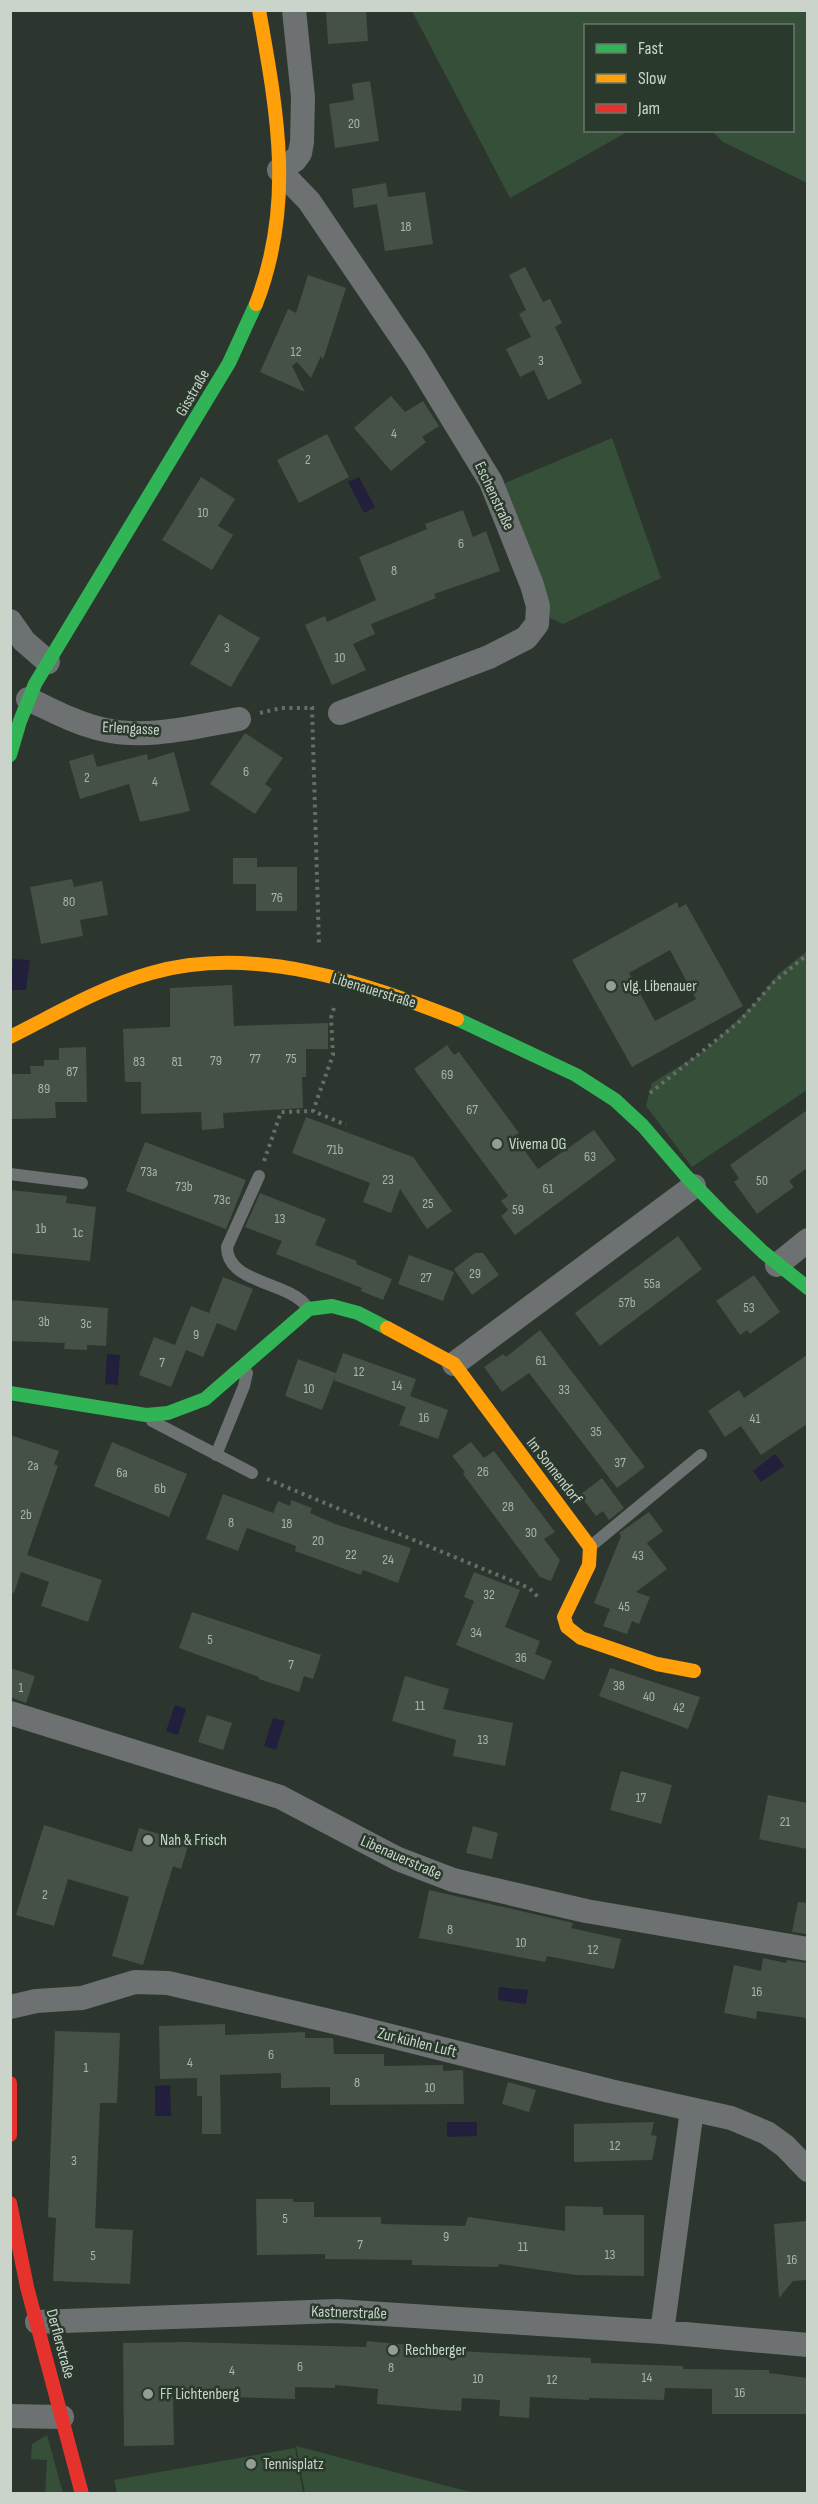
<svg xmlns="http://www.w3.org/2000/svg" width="818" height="2504" viewBox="0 0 818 2504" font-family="'Sofia Sans Condensed',sans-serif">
<rect width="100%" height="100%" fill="#2c362e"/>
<path fill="#354f38" d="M412,11H807V183L723,142L712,131L792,130V26H586V130L629,131L510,198Z
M612,438L661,578L563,624L550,618L510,514L505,483Z
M807,951V1090L692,1167L646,1106L652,1083L706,1050L755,1003L778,974Z
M47,2435L63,2493H45L47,2460L31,2459L32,2444Z
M296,2446L474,2493H305Z
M295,2448L303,2493H117L114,2480Z"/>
<path fill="#221f3d" d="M359,477L375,507L364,513L348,482Z
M13,959L30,960L26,990H11Z
M107,1354L120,1355L118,1385L105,1384Z
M775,1454L784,1466L761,1482L753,1471Z
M175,1705L186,1709L178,1735L166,1731Z
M273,1718L285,1721L276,1750L264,1746Z
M499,1987L528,1990L526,2004L498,2000Z
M170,2085L171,2116H155V2086Z
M447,2122H477V2136L447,2137Z"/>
<path fill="#455046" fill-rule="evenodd" d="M326,10H366L368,41L328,44Z
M370,81L379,141L335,148L329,104L354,100L352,84Z
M386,183L388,197L425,192L433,244L385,251L377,204L354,208L352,189Z
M525,267L543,302L550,299L562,323L555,327L582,383L548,400L534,370L520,377L506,349L531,337L519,314L526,310L509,275Z
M308,275L346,288L323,360L321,356L311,378L297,362L292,366L305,392L260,372L288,309L296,313Z
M391,396L405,412L423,401L439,426L422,437L426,442L391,471L354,428Z
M327,434L349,477L299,503L277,460Z
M201,477L235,499L218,526L233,535L212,570L162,540Z
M463,510L473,537L486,531L500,571L434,594L436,598L371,624L375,634L353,644L366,670L332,685L305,625L325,616L327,622L376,600L359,557L427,529L425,524Z
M219,614L260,638L231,687L190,664Z
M245,733L283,758L265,784L272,789L255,814L210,784Z
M174,752L190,811L140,822L129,784L80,799L69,761L93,754L97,767L147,754L148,760Z
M233,858H257V867H297V911H256V884H233Z
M72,879L74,887L102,881L108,915L80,920L83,936L41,944L30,887Z
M677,902L679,908L686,904L743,1006L632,1067L572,960ZM670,950L696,999L655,1021L629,973Z
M232,985L234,1026L328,1023V1049H306V1077H302L303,1108L223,1113L224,1128L202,1130L201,1112L141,1114V1082H125L123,1029L170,1027V988Z
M447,1045L454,1055L459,1052L519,1133L514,1136L538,1169L594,1130L616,1160L515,1235L501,1216L508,1210L501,1201L508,1196L414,1069Z
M86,1047L87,1102H55L56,1118L10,1119V1074H31L30,1066H44V1060H59V1048Z
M807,1110V1168L789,1181L794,1187L757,1214L734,1182L739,1178L730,1165Z
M306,1117L413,1157L452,1211L427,1229L400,1189L391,1213L363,1202L370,1183L292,1153Z
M145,1142L246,1180L226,1229L126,1191Z
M10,1190L67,1196L66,1203L96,1207L90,1261L10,1253Z
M260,1193L326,1219L315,1245L357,1261L356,1264L392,1279L383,1300L361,1291L362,1288L276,1254L282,1241L245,1227Z
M678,1236L702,1269L600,1346L575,1313Z
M475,1253H483L499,1275L472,1295L454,1269Z
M409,1255L454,1272L443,1301L398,1284Z
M754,1275L780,1312L750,1334L747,1330L740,1335L716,1301Z
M223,1277L253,1289L236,1331L217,1323L203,1357L186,1350L171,1387L139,1375L154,1337L175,1345L191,1306L209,1313Z
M10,1300L108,1308L106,1346L87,1345V1350L64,1349L65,1343L10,1341Z
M540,1330L645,1467L617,1488L529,1373L502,1392L484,1367L503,1354L506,1357Z
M343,1353L416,1379L406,1407L333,1380L336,1374L322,1410L285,1396L298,1359L336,1373Z
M807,1355V1424L761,1455L741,1426L725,1437L708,1411L739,1390L744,1398Z
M410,1396L448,1410L438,1439L399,1425Z
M10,1435L59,1451L54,1464L58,1466L27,1555L102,1580L88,1622L41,1606L49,1582L21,1572L14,1593L10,1592Z
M112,1442L187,1474L169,1517L94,1486Z
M471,1442L484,1458L494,1451L555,1532L544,1539L560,1560L551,1581L540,1577L463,1474L465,1472L452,1456Z
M602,1478L624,1508L609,1520L603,1511L596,1516L580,1495Z
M223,1494L273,1513L278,1501L290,1506L291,1500L312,1508L310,1513L335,1524L411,1548L398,1583L363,1570L361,1575L295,1551L296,1546L247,1528L238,1551L206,1539Z
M649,1512L663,1531L647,1543L667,1569L636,1592L650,1597L639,1624L632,1621L627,1634L603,1626L610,1609L594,1603L621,1536L619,1533Z
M474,1572L520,1590L505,1627L540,1641L535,1654L552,1661L544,1680L456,1645L474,1601L464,1597Z
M192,1612L321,1655L313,1679L304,1676L299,1692L259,1679V1677L179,1648Z
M10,1668L35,1676L26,1703L10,1697Z
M610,1668L700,1697L688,1729L599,1696Z
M405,1676L449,1689L443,1709L513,1723L505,1766L453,1756L456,1740L392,1721Z
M207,1715L232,1723L223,1750L198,1742Z
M621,1771L672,1785L661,1824L610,1810Z
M768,1795L807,1803V1849L759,1839Z
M44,1825L132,1852L139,1828L189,1843L181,1869L173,1866L143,1965L112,1956L129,1897L68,1879L54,1926L16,1915Z
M473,1826L498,1833L492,1859L466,1853Z
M429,1890L573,1923L571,1928L621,1939L614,1969L547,1956L545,1962L419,1938Z
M798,1902L807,1903V1934L792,1932Z
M763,1958L786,1963L787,1960L807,1963V2018L757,2011L756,2019L724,2013L734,1965L761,1971Z
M225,2024V2035L305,2032V2038H333L334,2054H384V2066L443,2065V2071L463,2070L464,2104L330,2105V2087L281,2088V2073L220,2075L221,2134H202V2096H197V2078L160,2079L159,2026Z
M55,2031L120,2033L117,2103H100L95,2228L133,2230L130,2284L53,2281L56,2218L48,2217Z
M508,2082L536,2090L529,2112L502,2104Z
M654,2122L651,2135L657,2136L652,2160L574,2162V2124Z
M256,2199H293V2202H314V2217H381V2224L465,2226L468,2217L565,2231V2206L603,2207V2215H644V2276L576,2275L499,2264L498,2267L412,2265V2260L325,2259V2254L257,2255Z
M806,2221L807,2280L793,2281L779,2298L774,2224Z
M367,2341L419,2346V2349L591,2358V2363L683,2366V2369L769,2370V2373L807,2378V2414H712V2389L665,2388L664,2400L589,2398V2400L530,2397L529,2418L499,2416L500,2400L462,2398L461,2411L443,2410L377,2404L378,2389L335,2385V2388L295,2387V2399L173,2395L174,2445L124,2446L123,2343L186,2342L366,2347Z"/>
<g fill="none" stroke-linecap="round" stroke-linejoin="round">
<path stroke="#686c6a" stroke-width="4" stroke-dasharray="3 4.5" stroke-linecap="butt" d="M312,707L319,946
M260,713L281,708H314
M334,1008L331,1018L333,1055L313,1111L346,1125
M650,1093L739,1022L774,982L808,954
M264,1161L281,1112L313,1111
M267,1479L529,1588L540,1599"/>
<path stroke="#6d7171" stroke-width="12" d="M10,1174L82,1183
M259,1176L227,1247C227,1284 289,1281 307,1307
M152,1421L252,1473
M216,1455L244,1386L247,1373
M591,1546L701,1455"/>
<path stroke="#6d7171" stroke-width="24" d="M279,170L309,201L416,359L491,482L532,585L538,606L537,624L526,638L489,657L340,713
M279,170L295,160L300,153L302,142L303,97L294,10
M10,621L24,641L48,662
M28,699C52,710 75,723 101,729C146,740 194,727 239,719
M777,1265L808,1240
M454,1364L694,1186
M10,1713L280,1797L398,1859L453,1880L586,1911L808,1949
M10,2007L36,2001L82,1998L135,1982L168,1983L351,2026L610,2091L731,2118L767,2133L785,2146L808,2170
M37,2322L337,2311L662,2332L808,2345
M662,2332L692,2110
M10,2416L62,2417"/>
<path stroke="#30b455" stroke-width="14" d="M10,755L20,721L35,684L229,363L256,304
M457,1019L576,1075L615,1100L643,1126L686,1176L722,1213L763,1252L808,1288
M10,1393L146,1415L168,1413L205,1399L309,1309L332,1306L358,1313L387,1328"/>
<path stroke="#ff9f0a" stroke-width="14" d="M256,304C295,204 277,111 259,10
M10,1037C56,1014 101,987 151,973C253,944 362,982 457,1019
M387,1328L454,1364L590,1547L589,1565L564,1617L567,1627L581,1638L657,1664L694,1671"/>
<path stroke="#e5322d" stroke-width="14" d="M10,2083V2135
M10,2203L27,2287L82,2494"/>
</g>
<g fill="#939d94" stroke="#29392b" stroke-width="2">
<circle cx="611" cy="986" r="6"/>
<circle cx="497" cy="1144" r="6"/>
<circle cx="148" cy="1840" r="6"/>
<circle cx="393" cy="2350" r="6"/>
<circle cx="148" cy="2394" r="6"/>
<circle cx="251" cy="2464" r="6"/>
</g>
<g text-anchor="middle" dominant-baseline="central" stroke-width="5" stroke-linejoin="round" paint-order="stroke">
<g font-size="14" fill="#a9b3aa">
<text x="354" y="123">20</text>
<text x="406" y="226">18</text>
<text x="296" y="351">12</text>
<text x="541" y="360">3</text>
<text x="394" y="433">4</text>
<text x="308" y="459">2</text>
<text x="203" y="512">10</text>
<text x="461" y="543">6</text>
<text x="394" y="570">8</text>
<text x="227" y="647">3</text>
<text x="340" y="657">10</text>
<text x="246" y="771">6</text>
<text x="87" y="777">2</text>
<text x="155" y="781">4</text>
<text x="277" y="897">76</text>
<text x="69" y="901">80</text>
<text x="255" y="1058">77</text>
<text x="291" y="1058">75</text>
<text x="216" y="1060">79</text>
<text x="139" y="1061">83</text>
<text x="177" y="1061">81</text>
<text x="72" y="1071">87</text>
<text x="447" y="1074">69</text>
<text x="44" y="1088">89</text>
<text x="472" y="1109">67</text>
<text x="335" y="1149">71b</text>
<text x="590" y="1156">63</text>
<text x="149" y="1171">73a</text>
<text x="388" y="1179">23</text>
<text x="762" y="1180">50</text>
<text x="184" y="1186">73b</text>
<text x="548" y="1188">61</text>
<text x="222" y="1199">73c</text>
<text x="428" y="1203">25</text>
<text x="518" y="1209">59</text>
<text x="280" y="1218">13</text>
<text x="41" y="1228">1b</text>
<text x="78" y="1232">1c</text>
<text x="475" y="1273">29</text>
<text x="426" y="1277">27</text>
<text x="652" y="1283">55a</text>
<text x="627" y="1302">57b</text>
<text x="749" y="1307">53</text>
<text x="44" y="1321">3b</text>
<text x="86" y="1323">3c</text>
<text x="196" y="1334">9</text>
<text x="541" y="1360">61</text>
<text x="162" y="1362">7</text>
<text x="359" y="1371">12</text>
<text x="397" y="1385">14</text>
<text x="309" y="1388">10</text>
<text x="564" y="1389">33</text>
<text x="424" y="1417">16</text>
<text x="755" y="1418">41</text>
<text x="596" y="1431">35</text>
<text x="620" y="1462">37</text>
<text x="33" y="1465">2a</text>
<text x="483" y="1471">26</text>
<text x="122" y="1472">6a</text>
<text x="160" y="1488">6b</text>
<text x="508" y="1506">28</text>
<text x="26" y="1514">2b</text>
<text x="231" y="1522">8</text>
<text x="287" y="1523">18</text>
<text x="531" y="1532">30</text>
<text x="318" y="1540">20</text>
<text x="351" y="1554">22</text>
<text x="638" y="1555">43</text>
<text x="388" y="1559">24</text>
<text x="489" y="1594">32</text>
<text x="624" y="1606">45</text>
<text x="476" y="1632">34</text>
<text x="210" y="1639">5</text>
<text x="521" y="1657">36</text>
<text x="291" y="1664">7</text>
<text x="619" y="1685">38</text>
<text x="21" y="1687">1</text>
<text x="649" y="1696">40</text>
<text x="420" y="1705">11</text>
<text x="679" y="1707">42</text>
<text x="483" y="1739">13</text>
<text x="641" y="1797">17</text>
<text x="785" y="1821">21</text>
<text x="45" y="1894">2</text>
<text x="450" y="1929">8</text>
<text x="521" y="1942">10</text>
<text x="593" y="1949">12</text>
<text x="757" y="1991">16</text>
<text x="271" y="2054">6</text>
<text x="190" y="2062">4</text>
<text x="86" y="2067">1</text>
<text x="357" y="2082">8</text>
<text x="430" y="2087">10</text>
<text x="615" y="2145">12</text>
<text x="74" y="2160">3</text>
<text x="285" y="2218">5</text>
<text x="446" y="2236">9</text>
<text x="360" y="2244">7</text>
<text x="523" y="2246">11</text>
<text x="610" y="2254">13</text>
<text x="93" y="2255">5</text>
<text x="792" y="2259">16</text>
<text x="300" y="2366">6</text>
<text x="391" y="2367">8</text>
<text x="232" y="2370">4</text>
<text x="647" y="2377">14</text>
<text x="478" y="2378">10</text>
<text x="552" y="2379">12</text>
<text x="740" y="2392">16</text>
</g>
<g font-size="16" fill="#cad4cb" stroke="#29392b">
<text transform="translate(193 393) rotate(-60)">Gisstraße</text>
<text transform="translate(494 496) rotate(65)">Eschenstraße</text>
<text transform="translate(131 729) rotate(3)">Erlengasse</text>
<text transform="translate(374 991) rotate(17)">Libenauerstraße</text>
<text transform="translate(554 1471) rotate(52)">Im Sonnendorf</text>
<text transform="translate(401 1858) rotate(24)">Libenauerstraße</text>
<text transform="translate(417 2043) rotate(14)">Zur kühlen Luft</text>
<text transform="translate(349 2313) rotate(2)">Kastnerstraße</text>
<text transform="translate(60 2344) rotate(75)">Derflerstraße</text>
</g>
<g font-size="16" fill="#cad4cb" stroke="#29392b" text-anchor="start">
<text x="623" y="986">vlg. Libenauer</text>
<text x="509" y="1144">Vivema OG</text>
<text x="160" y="1840">Nah &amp; Frisch</text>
<text x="405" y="2350">Rechberger</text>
<text x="160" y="2394">FF Lichtenberg</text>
<text x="263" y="2464">Tennisplatz</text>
</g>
</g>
<rect width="818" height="2504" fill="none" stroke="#cad4cb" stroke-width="24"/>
<rect x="584" y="24" width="210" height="108" fill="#29392b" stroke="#69776b" stroke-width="1.5"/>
<rect x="596" y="44" width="30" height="9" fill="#30b455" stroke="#69776b" stroke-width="1.5"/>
<text x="638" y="54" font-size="18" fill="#cad4cb">Fast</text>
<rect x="596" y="74" width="30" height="9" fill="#ff9f0a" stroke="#69776b" stroke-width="1.5"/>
<text x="638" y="84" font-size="18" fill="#cad4cb">Slow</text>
<rect x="596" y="104" width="30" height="9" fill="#e5322d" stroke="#69776b" stroke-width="1.5"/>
<text x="638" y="114" font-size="18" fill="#cad4cb">Jam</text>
</svg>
